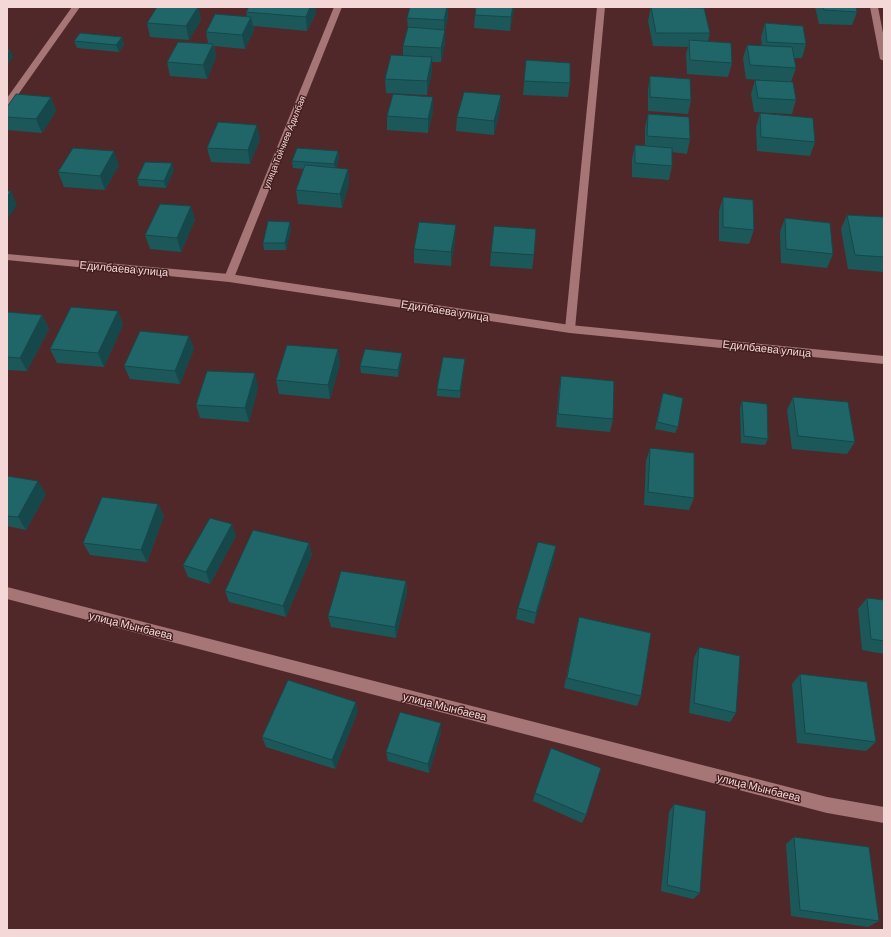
<svg xmlns="http://www.w3.org/2000/svg" width="891" height="937" viewBox="0 0 891 937" font-family="Barlow,sans-serif">
<rect width="100%" height="100%" fill="#502829"/>
<g fill="none" stroke-linecap="round" stroke-linejoin="round">
<path fill="#a67676" fill-rule="evenodd" d="M72,7H80L10,106L7,107V98Z
M334,7H342L234,278L233,280H225L224,278Z
M597,7H605L575,329L574,332H566L565,329Z
M870,7H878L884,38V61L880,59Z
M7,587L827,797L884,807V823L827,813L7,599Z"/>
<path fill="#a67676" fill-rule="evenodd" d="M7,254L229,274L570,325L884,356V364L570,333L229,282L7,260Z"/>
</g>
<path fill="#1c585a" d="M157,7H198L201,20L189,40L150,37L147,23Z
M249,7H315L316,13L307,31L253,26L254,30L245,49L214,46L216,57L207,79L170,76L167,62L208,43L206,32L247,16L246,12Z
M476,7H514L510,31L474,28L475,15Z
M651,7L710,33L708,41L732,63L728,77L687,74L686,54L688,47L653,46L648,21Z
M815,7H856L857,12L852,25L819,24Z
M448,17L445,30V43L441,62H432V71L427,95L386,93L385,79L403,55V46L408,29L407,18Z
M765,23L806,44L802,58H794L796,68L791,82L746,79L743,58L747,45L762,46L761,37Z
M122,37L124,44L119,52L77,48L74,41Z
M526,60L570,83L568,97L523,95Z
M650,76L691,100L688,114L648,111V90Z
M755,80L796,100L792,114L754,112L751,94Z
M501,95L500,109L494,135L456,131L457,117Z
M51,97L56,111L42,133L7,130V107Z
M433,111L428,133L387,130V116Z
M760,113L815,142L810,156L757,151L756,127Z
M648,114L690,139L687,154L672,152V166L669,180L632,177V159L635,145L645,146V128Z
M260,139L250,164L211,162L207,148Z
M338,151L339,158L336,168L348,169L349,183L342,208L298,204L296,190L304,169L293,168L292,161Z
M119,165L105,190L64,187L58,172Z
M174,170L166,188L139,186L137,179Z
M723,197L754,230L749,244L719,241V211Z
M191,206L195,220L181,252L150,249L145,235Z
M847,215L884,217V272L848,269L841,229Z
M785,218L833,254L827,268L781,263L780,232Z
M291,229L286,250H264L263,243Z
M455,239L451,266L414,263V249Z
M491,252L534,255L532,269L490,266Z
M118,311L123,325L104,367L57,363L50,349Z
M7,312L42,315L49,329L27,371L7,370Z
M189,336L194,349L180,384L130,379L124,366Z
M402,353V360L398,377L361,373L360,366Z
M340,363L330,399L279,394L276,380Z
M464,366L460,398L437,396V389Z
M561,376L613,419L610,432L556,427L559,389Z
M258,387L249,422L200,418L196,405Z
M663,393L678,427L675,433L655,429L661,400Z
M793,397L855,442L847,454L792,449L787,410Z
M742,401L768,439L765,445L741,443L740,408Z
M650,448L694,498L689,510L644,505L646,461Z
M7,476L46,494L26,530L7,526Z
M158,504L164,516L147,562L90,555L83,543Z
M236,536L210,584L188,577L183,565Z
M309,543L312,555L286,617L229,602L225,591Z
M554,558L534,624L516,619L518,608Z
M406,581L407,592L396,638L331,627L328,616Z
M867,598L884,600V654L862,650L858,609Z
M579,617L641,696L637,706L564,688Z
M699,647L736,713L730,722L689,713L694,658Z
M800,674L876,742L866,751L797,743L792,684Z
M358,711L335,769L266,747L262,737Z
M441,732L429,773L388,761L386,752Z
M535,793L586,815L582,823L533,801Z
M674,804L700,893L693,899L661,891L669,812Z
M794,837L879,921L868,927L791,916L786,844Z"/>
<path fill="#16474a" d="M198,7L201,20L189,40L186,26Z
M310,7H315L316,13L307,31L306,17Z
M447,7H448V17L444,34V20Z
M513,7H514L510,31L511,17Z
M251,17L254,30L245,49L242,35Z
M445,30V43L441,62V48Z
M122,37L124,44L119,52L116,45Z
M213,44L216,57L207,79L203,65Z
M10,50L13,57L7,65V54Z
M432,57V71L427,95V81Z
M501,95L500,109L494,135V121Z
M51,97L56,111L42,133L36,119Z
M433,97V111L428,133V119Z
M257,125L260,139L250,164L248,150Z
M114,151L119,165L105,190L100,176Z
M338,151L339,158L335,171L334,164Z
M172,163L174,170L166,188L164,181Z
M348,169L349,183L342,208L340,194Z
M11,191L17,205L7,220V197Z
M191,206L195,220L181,252L177,238Z
M290,222L291,229L286,250L285,243Z
M456,225L455,239L451,266V252Z
M118,311L123,325L104,367L98,353Z
M42,315L49,329L27,371L20,358Z
M189,336L194,349L180,384L175,371Z
M338,349L340,363L330,399L328,385Z
M402,353V360L398,377V370Z
M465,359L464,366L460,398V391Z
M255,373L258,387L249,422L245,408Z
M38,481L46,494L26,530L18,517Z
M158,504L164,516L147,562L141,550Z
M232,524L236,536L210,584L206,572Z
M309,543L312,555L286,617L283,606Z
M556,546L554,558L534,624L536,613Z
M406,581L407,592L396,638L395,627Z
M356,702L358,711L335,769L332,760Z
M441,723V732L429,773L428,764Z"/>
<path fill="#206669" stroke="#16474a" d="M157,7H198L186,26L147,23Z
M249,7H310L306,17L246,12Z
M410,7H447L444,20L407,18Z
M476,7H513L511,17L475,15Z
M651,7L704,8L710,33H656Z
M823,7H856L857,12L824,10Z
M215,14L251,17L242,35L206,32Z
M765,23L803,26L806,44L767,42Z
M408,27L445,30L441,48L403,46Z
M80,33L122,37L116,45L74,41Z
M689,40L731,43L732,63L690,60Z
M178,42L213,44L203,65L167,62Z
M747,45L792,47L796,68L750,65Z
M7,50H10L7,54Z
M391,55L432,57L427,81L385,79Z
M526,60L570,63V83L524,81Z
M650,76L690,79L691,100L650,97Z
M755,80L793,82L796,100L758,98Z
M464,92L501,95L494,121L457,117Z
M16,94L51,97L36,119L7,117V107Z
M393,94L433,97L428,119L387,116Z
M760,113L813,118L815,142L761,137Z
M648,114L689,117L690,139L647,136Z
M218,122L257,125L248,150L207,148Z
M635,145L672,148V166L635,163Z
M73,148L114,151L100,176L58,172Z
M297,148L338,151L334,164L292,161Z
M145,162L172,163L164,181L137,179Z
M305,165L348,169L340,194L296,190Z
M7,191H11L7,197Z
M723,197L753,200L754,230L723,227Z
M160,204L191,206L177,238L145,235Z
M847,215L884,217V257L855,255Z
M785,218L830,223L833,254L786,249Z
M268,221L290,222L285,243H263Z
M419,222L456,225L451,252L414,249Z
M494,226L536,229L534,255L491,252Z
M71,307L118,311L98,353L50,349Z
M7,312L42,315L20,358L7,357Z
M140,331L189,336L175,371L124,366Z
M287,345L338,349L328,385L276,380Z
M365,349L402,353L398,370L360,366Z
M443,357L465,359L460,391L437,389Z
M207,371L255,373L245,408L196,405Z
M561,376L614,381L613,419L558,414Z
M663,393L683,398L678,427L657,422Z
M793,397L848,402L855,442L798,436Z
M742,401L767,404L768,439L744,436Z
M650,448L694,453V498L648,492Z
M7,476L38,481L18,517L7,516Z
M102,497L158,504L141,550L83,543Z
M210,518L232,524L206,572L183,565Z
M253,530L309,543L283,606L225,591Z
M538,542L556,546L536,613L518,608Z
M341,571L406,581L395,627L328,616Z
M867,598L884,600V641L871,639Z
M579,617L651,633L641,696L567,678Z
M699,647L740,656L736,713L694,703Z
M800,674L867,682L876,742L805,733Z
M288,680L356,702L332,760L262,737Z
M400,712L441,723L428,764L386,752Z
M551,748L601,768L586,815L535,793Z
M674,804L706,811L700,893L667,885Z
M794,837L869,847L879,921L800,910Z"/>
<g text-anchor="middle" dominant-baseline="central" stroke-width="3" stroke-linejoin="round" paint-order="stroke">
<g font-size="9" fill="#f3d8d7" stroke="#451e1f">
<text transform="translate(284 142) rotate(-68)">улица Тойчиев Адилбая</text>
</g>
<g font-size="11" fill="#f3d8d7" stroke="#451e1f">
<text transform="translate(124 268) rotate(5)">Едилбаева улица</text>
<text transform="translate(445 310) rotate(9)">Едилбаева улица</text>
<text transform="translate(767 348) rotate(6)">Едилбаева улица</text>
<text transform="translate(131 625) rotate(14)">улица Мынбаева</text>
<text transform="translate(445 706) rotate(14)">улица Мынбаева</text>
<text transform="translate(759 787) rotate(14)">улица Мынбаева</text>
</g>
</g>
<rect width="891" height="937" fill="none" stroke="#f3d8d7" stroke-width="16"/>
</svg>
